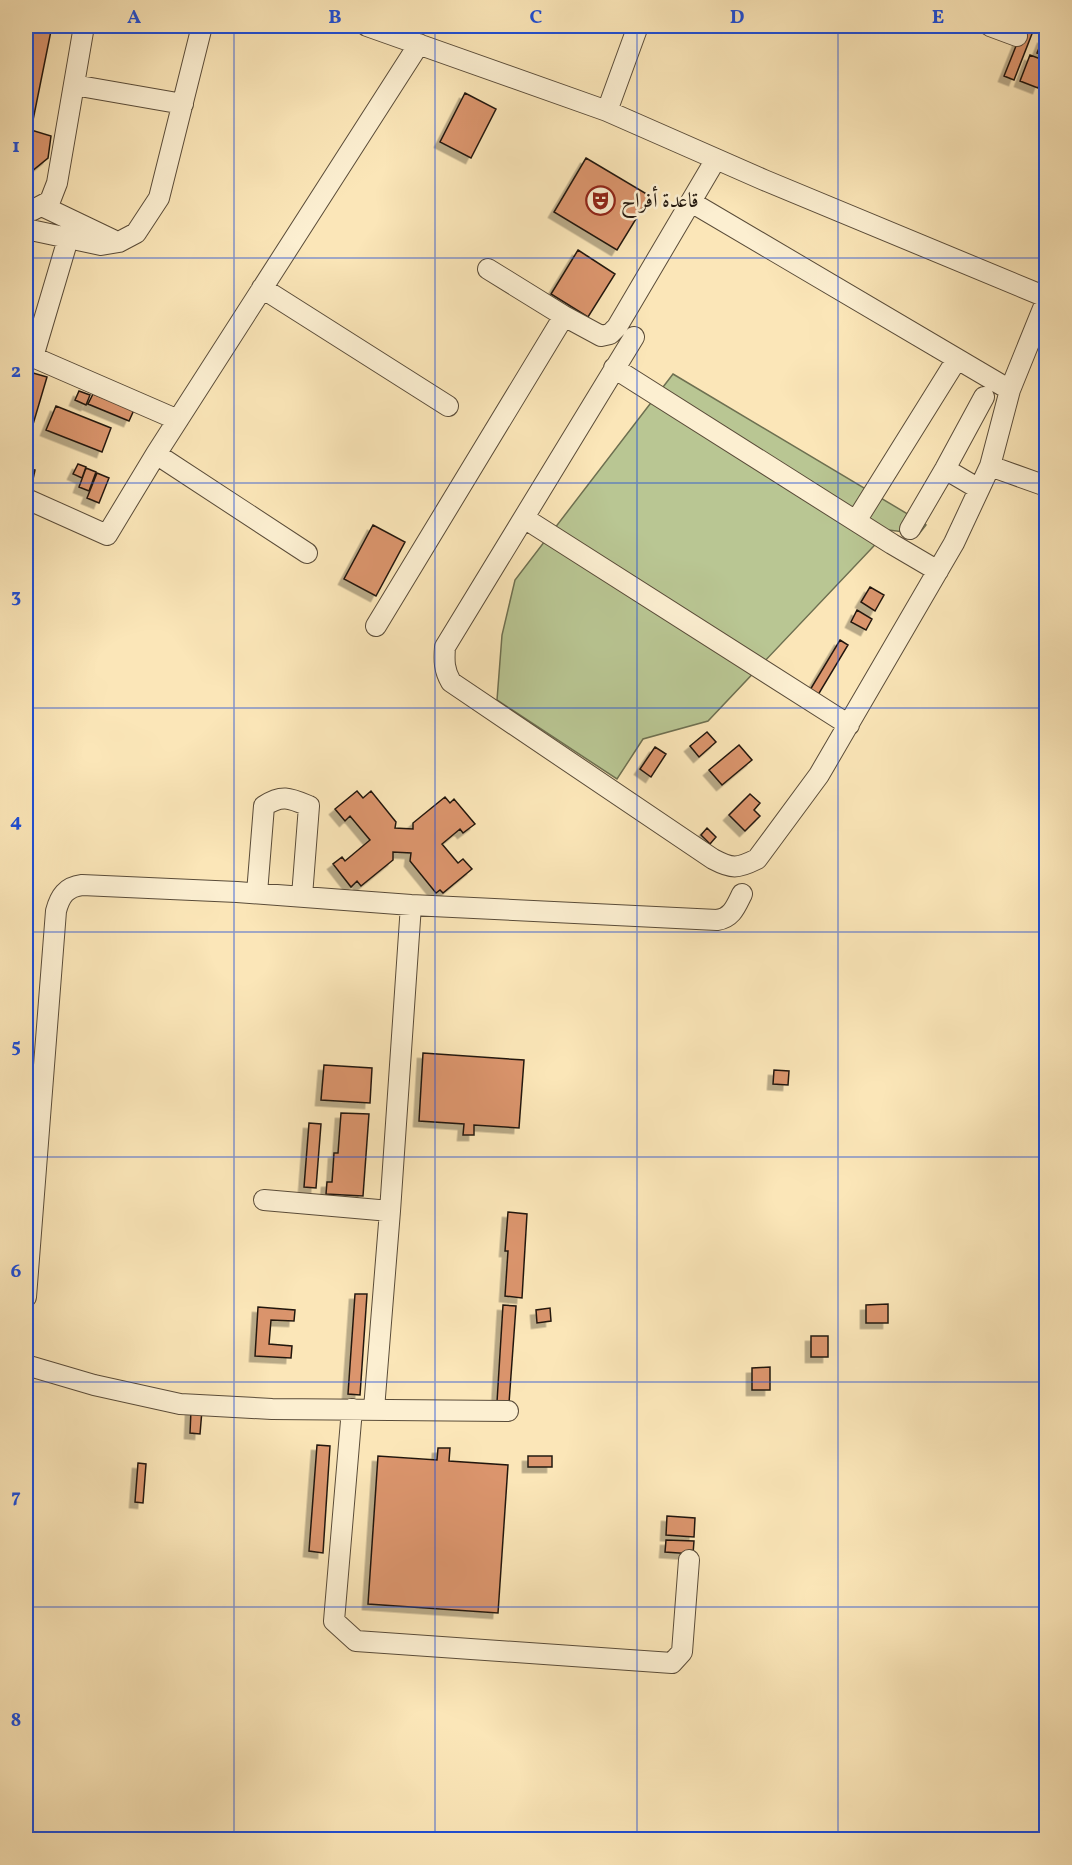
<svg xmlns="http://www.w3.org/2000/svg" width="1072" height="1865" viewBox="0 0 1072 1865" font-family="Vollkorn,Amiri,serif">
<defs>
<filter id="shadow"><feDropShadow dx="-5.5" dy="5.5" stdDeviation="0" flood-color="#0004"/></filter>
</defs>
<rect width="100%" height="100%" fill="#fbe6b8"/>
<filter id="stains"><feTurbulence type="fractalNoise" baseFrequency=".00333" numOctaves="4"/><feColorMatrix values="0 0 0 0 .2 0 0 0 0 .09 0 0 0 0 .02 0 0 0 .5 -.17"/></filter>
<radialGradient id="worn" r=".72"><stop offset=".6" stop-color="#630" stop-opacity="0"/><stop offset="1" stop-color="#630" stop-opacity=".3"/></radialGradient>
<path fill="#b9c693" stroke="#6e7051" stroke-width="1.5" d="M673,374L926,525L919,534L889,530L708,721L643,739L617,779L497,700L502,635L515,580Z"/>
<path fill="#db956d" stroke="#24190f" stroke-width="1.5" filter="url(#shadow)" d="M30,26H52L31,130L51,136L48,158L26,176V52Z
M1024,26H1035L1014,80L1004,76Z
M1043,38L1046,39V56L1037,53Z
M1030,55L1046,61V67L1038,88L1020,81Z
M465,93L496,109L471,158L440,142Z
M586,158L650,196L617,250L554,212Z
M578,250L615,274L588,317L551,294Z
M33,373L47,377L26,448V397Z
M79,391L90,395L86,405L75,400Z
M93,394L134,410L129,421L88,404Z
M56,406L111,428L102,452L46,430Z
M78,464L86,467L82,478L73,474Z
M26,468L35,470L32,484L26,483Z
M86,468L96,472L89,491L79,487Z
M97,473L109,478L99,503L87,498Z
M373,525L405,542L376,596L344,579Z
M870,587L884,595L875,611L861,602Z
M857,610L872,619L866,630L851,622Z
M840,640L848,645L815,700L807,695Z
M707,732L716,742L699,757L690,746Z
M739,745L752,760L722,785L709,770Z
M655,747L666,754L651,777L640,769Z
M357,791L363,798L371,791L396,822L395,828L413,829V823L445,797L450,803L454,799L475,824L463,833L460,829L442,844L458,863L463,859L472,869L443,893L440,890L436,893L410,861L411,853L393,852V860L361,886L357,881L351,887L333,864L342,857L345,861L370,840L350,816L345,821L335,809Z
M750,794L760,803L754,810L760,816L745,831L729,815Z
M707,828L716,837L710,844L701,835Z
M423,1053L524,1060L519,1128L474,1125V1135H463L464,1124L419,1121Z
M324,1065L372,1068L370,1103L321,1100Z
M774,1070L789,1071L788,1085L773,1084Z
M341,1113L369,1114L363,1196L326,1194L327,1182H332L334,1153H338Z
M309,1123L321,1124L316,1188L304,1187Z
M508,1212L527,1214L522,1298L505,1296L508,1251H505Z
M355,1294H367L360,1395L348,1394Z
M888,1304V1323H866V1305Z
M503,1305L516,1306L509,1403L497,1402Z
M258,1307L295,1310L294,1321L271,1320L269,1344L292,1346L291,1358L255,1356Z
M550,1308L551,1321L537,1323L536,1310Z
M811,1336H828V1357H811Z
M770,1367V1390H752V1368Z
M191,1410H202L200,1434L190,1433Z
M317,1445L330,1446L323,1553L309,1551Z
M438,1448H450L449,1461L508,1465L498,1613L368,1604L378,1456L437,1460Z
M528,1456H552V1467H528Z
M138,1463L146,1464L143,1503L135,1502Z
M667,1516L695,1518L694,1537L666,1535Z
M666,1540L694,1541L693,1554L665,1552Z"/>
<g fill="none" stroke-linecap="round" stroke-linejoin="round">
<defs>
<path id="minor" d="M367,26L607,111L764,180L1046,297
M990,26L1017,36
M74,85L183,104
M607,111L638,26
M42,206L113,240
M26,208L33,210L50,201L57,183L84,26
M26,229L101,245L119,242L136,233L159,198L202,26
M68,239L33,357L178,420
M488,269L564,316
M262,288L448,406
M634,337L445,647C444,661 444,670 451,682L713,859C732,869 737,869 757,859L819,775L954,543L990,466L1010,390L691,202
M614,368L892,544L938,571
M1010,390L1046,301
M156,454L307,553
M990,466L1046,486
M945,469L979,489
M29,500L107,535L156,454L419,44
M524,518L849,725
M856,521L957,359
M910,529L945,469L984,397
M376,626L564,316L601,336L610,334L617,327L716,159
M257,893L264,806C282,794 290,798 309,806L302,896
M264,1200L390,1211
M26,1297L56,911C60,896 66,887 82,885L237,892L411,905L717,920C732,918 736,906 742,894
M26,1365L94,1385L180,1404L272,1409L508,1411
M352,1409L334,1621L356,1641L672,1663L682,1652L689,1560
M374,1409L390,1211L411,905"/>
</defs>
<use href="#minor" stroke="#5a4c39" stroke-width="22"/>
<use href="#minor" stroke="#fcefd1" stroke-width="20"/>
</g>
<path fill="none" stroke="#1d4ed8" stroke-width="1.5" stroke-opacity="0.55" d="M234,26V1840M435,26V1840M637,26V1840M838,26V1840M26,258H1046M26,483H1046M26,708H1046M26,932H1046M26,1157H1046M26,1382H1046M26,1607H1046"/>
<defs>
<symbol id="theatre-ring" viewBox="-11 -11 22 22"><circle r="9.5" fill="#fcefd1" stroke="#8f2418" stroke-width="1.5"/><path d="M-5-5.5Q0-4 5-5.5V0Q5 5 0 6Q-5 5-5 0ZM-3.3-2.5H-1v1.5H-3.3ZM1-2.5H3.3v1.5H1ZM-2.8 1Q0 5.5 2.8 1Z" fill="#8f2418"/></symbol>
</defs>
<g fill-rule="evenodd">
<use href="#theatre-ring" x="584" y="184" width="33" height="33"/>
</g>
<g text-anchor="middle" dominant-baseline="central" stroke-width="5" stroke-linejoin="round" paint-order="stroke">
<g font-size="21" fill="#24190f" stroke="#fcefd1" text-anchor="start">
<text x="621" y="201">قاعدة أفراح</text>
</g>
</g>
<rect width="1072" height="1865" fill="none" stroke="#fbe6b8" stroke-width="66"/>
<rect x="33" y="33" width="1006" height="1799" fill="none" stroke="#1d4ed8" stroke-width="2"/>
<g font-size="20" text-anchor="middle" font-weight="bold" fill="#1d4ed8">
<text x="134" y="23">A</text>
<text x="335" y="23">B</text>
<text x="536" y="23">C</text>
<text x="737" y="23">D</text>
<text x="938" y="23">E</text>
<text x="16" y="152">1</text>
<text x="16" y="377">2</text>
<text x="16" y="602">3</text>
<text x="16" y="827">4</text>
<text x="16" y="1052">5</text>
<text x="16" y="1277">6</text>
<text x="16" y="1502">7</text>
<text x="16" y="1726">8</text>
</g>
<rect width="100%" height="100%" filter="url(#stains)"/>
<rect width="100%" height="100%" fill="url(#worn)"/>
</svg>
